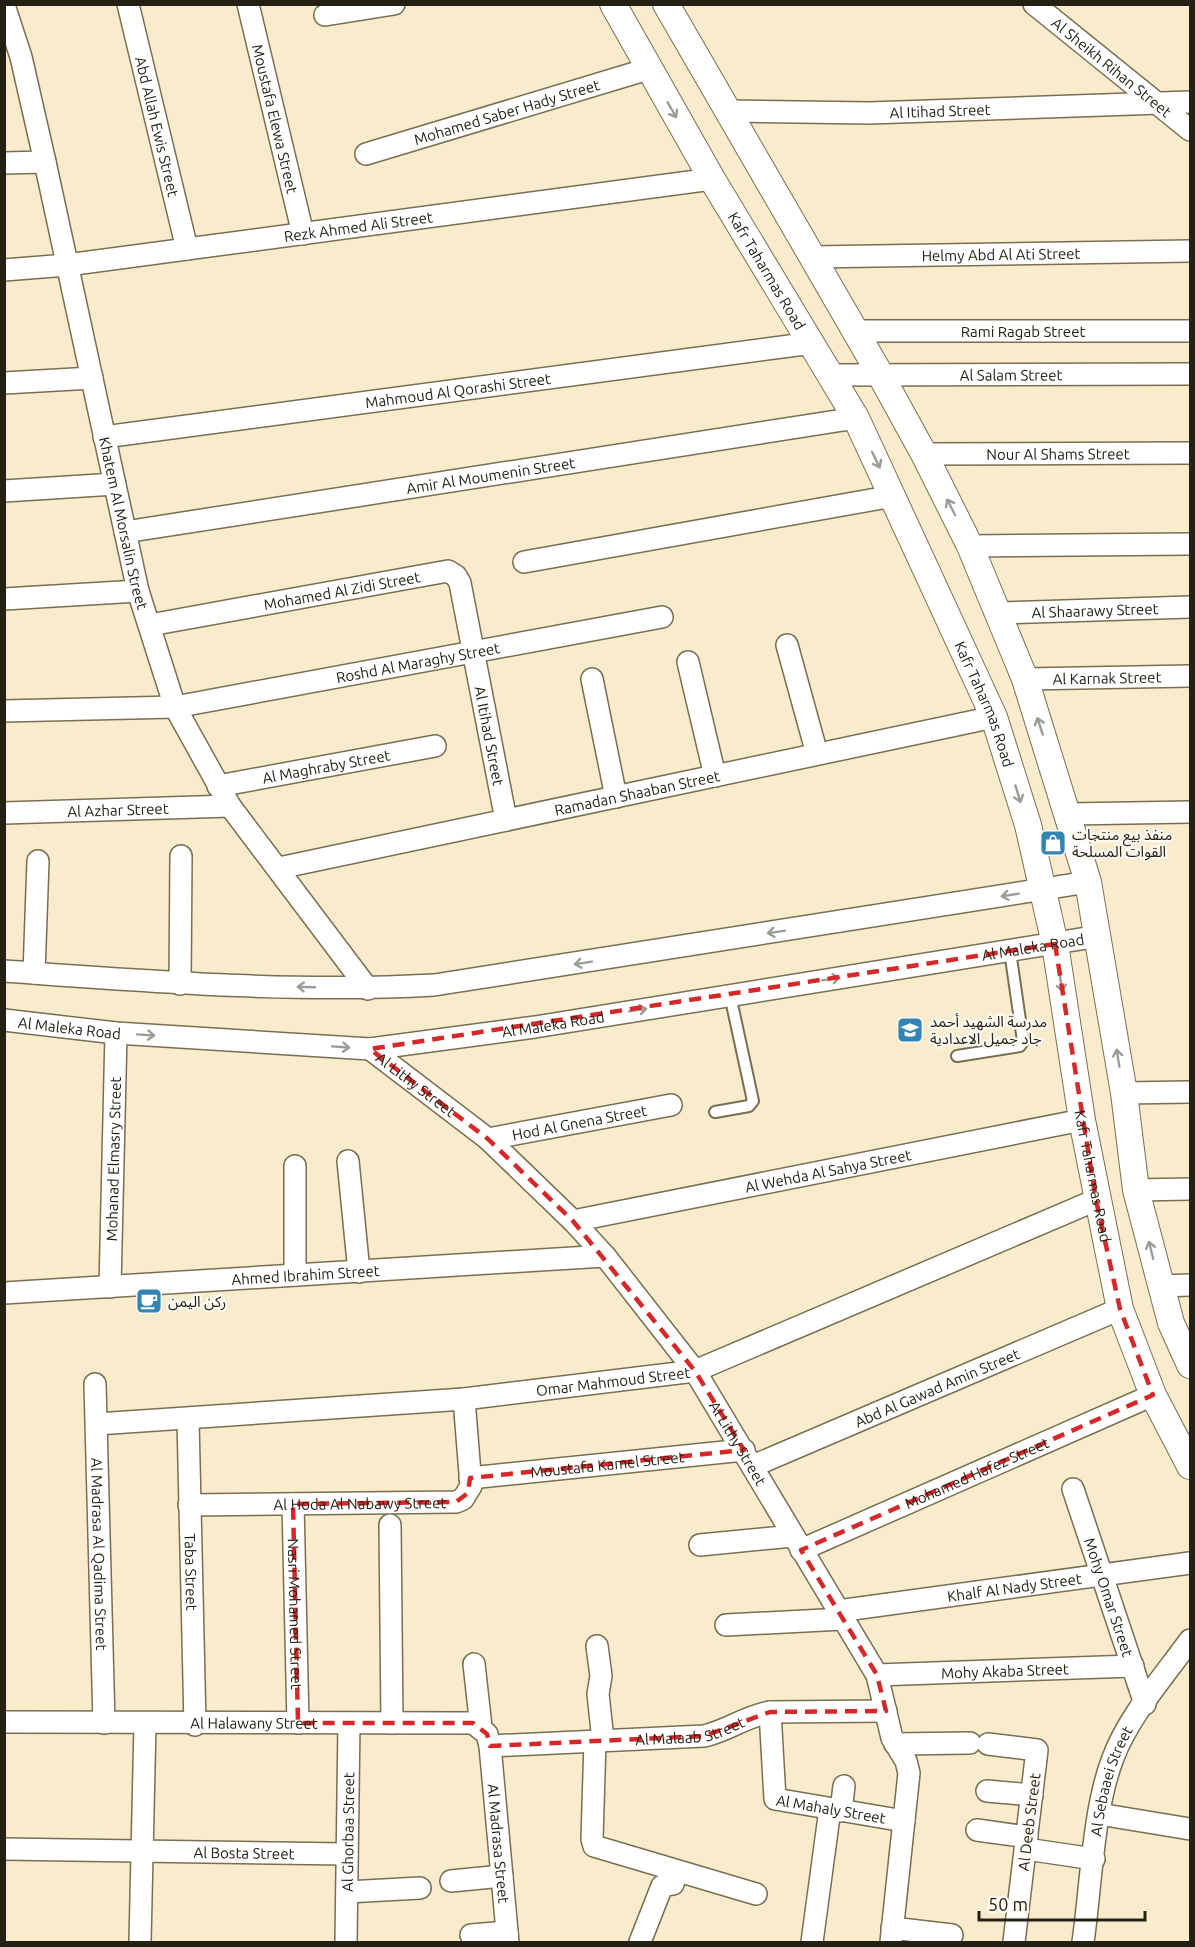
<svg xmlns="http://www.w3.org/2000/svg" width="1195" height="1947" viewBox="0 0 1195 1947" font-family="Ubuntu,'Noto Sans Arabic',sans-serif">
<rect width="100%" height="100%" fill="#f9eccd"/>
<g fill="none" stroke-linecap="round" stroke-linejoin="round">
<defs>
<path id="service" d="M957,1056L1020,1046L1023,1041L1010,951
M715,1112L749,1106L753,1101L730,995"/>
<g id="minor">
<path id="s1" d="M128,4L187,249"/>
<path id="s2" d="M248,4L303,234"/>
<path id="s3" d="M1034,4L1190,130"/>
<path id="s4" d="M4,5L21,57L45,162L138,591L175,707L230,806L368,989"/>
<path d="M325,15L394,4"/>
<path id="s5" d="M726,111L869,113L1190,102"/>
<path id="s6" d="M366,154L648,69"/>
<path d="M4,163L45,162"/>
<path id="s7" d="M812,257L1190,251"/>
<path id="s8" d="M4,270L67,265L712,179"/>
<path id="s9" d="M855,331H1190"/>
<path id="s10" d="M831,375L1190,374"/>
<path d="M4,383L92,378"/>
<path id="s11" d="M104,437L812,343"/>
<path id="s12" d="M924,454L1190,453"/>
<path d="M4,491L115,484"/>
<path id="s13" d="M125,532L856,418"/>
<path d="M970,546L1190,544"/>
<path d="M524,562L893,496"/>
<path d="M4,599L138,591"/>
<path id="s14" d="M999,613L1190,607"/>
<path id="s15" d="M150,625L448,571L456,576L460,583L506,820"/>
<path d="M787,645L817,754"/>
<path d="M688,662L715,776"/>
<path d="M592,679L616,797"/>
<path id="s16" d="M1025,679L1190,676"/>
<path id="s17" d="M4,711L175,707L662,617"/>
<path id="s18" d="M218,786L435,746"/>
<path id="s19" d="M4,813L230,806"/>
<path d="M1069,814L1190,812"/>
<path id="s20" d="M279,868L994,717"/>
<path d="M4,971C147,981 291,993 434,985L1088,882"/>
<path d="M34,973L38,861"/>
<path d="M180,984L181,856"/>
<path id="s21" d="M4,1020L116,1033L370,1049L535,1027L1099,936"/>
<path id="s22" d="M370,1049L488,1139L573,1221L605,1256L695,1371L877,1675L892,1738L906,1761L909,1773L891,1942"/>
<path d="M1124,1093L1190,1092"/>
<path id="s23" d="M488,1139L671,1105"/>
<path d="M348,1161L359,1272"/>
<path d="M1136,1190L1190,1189"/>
<path id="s24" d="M573,1221L1082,1120"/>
<path d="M295,1275V1166"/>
<path d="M1160,1286L1190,1285"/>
<path id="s25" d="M110,1287L116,1033"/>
<path id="s26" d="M4,1293L605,1256"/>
<path id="s27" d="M95,1384L104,1723"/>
<path id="s28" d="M188,1419L195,1725"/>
<path id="s29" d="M97,1424L464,1399L695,1371L1096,1200"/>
<path id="s30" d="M753,1466L1120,1309"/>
<path id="s31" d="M470,1478L744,1450"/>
<path id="s32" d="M1073,1489L1145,1704"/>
<path id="s33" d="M293,1504L298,1723"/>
<path id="s34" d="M189,1505L456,1502L463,1499L471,1486L464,1399"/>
<path d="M390,1525L392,1723"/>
<path d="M700,1545L793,1536"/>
<path id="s35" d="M801,1550L1153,1395"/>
<path id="s36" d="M838,1611L1190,1563"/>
<path d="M726,1625L843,1619"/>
<path d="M597,1646L601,1676L598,1694L603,1740"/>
<path d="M474,1664L481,1727"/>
<path id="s37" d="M877,1675L1133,1666"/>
<path id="s38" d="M770,1712L775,1799L904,1821"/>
<path id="s39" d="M4,1722L473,1723L487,1734L490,1746L508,1942"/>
<path d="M595,1741L592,1839L594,1846L756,1894"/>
<path d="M895,1744L970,1743"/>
<path d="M988,1744L1037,1750L1014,1942"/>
<path id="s40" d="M490,1746L704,1736C727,1731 746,1716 770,1712L886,1711"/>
<path d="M987,1791L1032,1795"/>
<path d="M841,1811L844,1786"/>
<path d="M1099,1814L1190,1829"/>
<path d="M977,1830L1027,1837"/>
<path id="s41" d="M4,1849L347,1854"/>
<path d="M1026,1849L1094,1859"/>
<path d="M451,1881L502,1876"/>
<path d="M347,1892L420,1888"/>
<path d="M892,1928L952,1935"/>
<path d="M471,1935L507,1932"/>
<path d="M140,1942L145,1724"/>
<path id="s42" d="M346,1942L349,1723"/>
<path d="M640,1942L662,1886L673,1884L677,1872"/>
<path d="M812,1942L830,1809"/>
<path id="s43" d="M1083,1942C1091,1887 1093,1809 1113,1758C1128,1717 1165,1675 1190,1640"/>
</g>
<g id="tertiary">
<path id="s44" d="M613,4L712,179L856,418L994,717L1028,825L1055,944L1082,1120L1120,1309L1153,1395L1190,1466"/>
<path d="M666,4L880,374L924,454L970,546L1025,679L1088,882L1124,1093L1136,1190L1171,1323L1190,1365"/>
</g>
</defs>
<use href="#service" stroke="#796e52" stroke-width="14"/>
<use href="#minor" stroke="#796e52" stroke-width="24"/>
<use href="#tertiary" stroke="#796e52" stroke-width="28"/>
<use href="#service" stroke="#fff" stroke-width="10"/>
<use href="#minor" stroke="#fff" stroke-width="21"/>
<use href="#tertiary" stroke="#fff" stroke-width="26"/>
</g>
<defs><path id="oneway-shaft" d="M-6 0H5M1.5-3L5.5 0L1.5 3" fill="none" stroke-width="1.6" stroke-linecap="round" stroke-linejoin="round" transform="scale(1.5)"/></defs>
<g stroke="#9c9b95">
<use href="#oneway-shaft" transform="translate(672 110) rotate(60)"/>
<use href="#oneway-shaft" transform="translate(876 460) rotate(64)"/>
<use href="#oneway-shaft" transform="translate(951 507) rotate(-117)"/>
<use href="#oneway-shaft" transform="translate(1040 726) rotate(-108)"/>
<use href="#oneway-shaft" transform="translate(1018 794) rotate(73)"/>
<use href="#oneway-shaft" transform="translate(1010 895) rotate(171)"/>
<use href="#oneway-shaft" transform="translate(776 932) rotate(171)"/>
<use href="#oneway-shaft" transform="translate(583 963) rotate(171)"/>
<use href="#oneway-shaft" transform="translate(831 979) rotate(-9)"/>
<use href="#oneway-shaft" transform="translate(1061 983) rotate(81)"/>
<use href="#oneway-shaft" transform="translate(306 987) rotate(-178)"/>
<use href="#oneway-shaft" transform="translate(638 1010) rotate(-9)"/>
<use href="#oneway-shaft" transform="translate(146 1035) rotate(4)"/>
<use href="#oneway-shaft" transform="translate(341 1047) rotate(4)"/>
<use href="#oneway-shaft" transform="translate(1118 1058) rotate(-99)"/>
<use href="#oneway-shaft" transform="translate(1151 1250) rotate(-104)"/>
</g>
<path fill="none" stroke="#d62828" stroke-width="4.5" stroke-dasharray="12 8" stroke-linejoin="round" d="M1055,944L1096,1200L1120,1309L1153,1395L801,1550L877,1675L886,1711L770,1712L704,1736L490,1746L487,1734L473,1723H298L293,1504L456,1502L468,1493L470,1478L744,1450L695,1371L573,1221L488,1139L370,1049Z"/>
<defs>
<symbol id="shop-square" viewBox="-11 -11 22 22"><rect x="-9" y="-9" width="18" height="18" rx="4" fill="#3284b5" stroke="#fdfaf4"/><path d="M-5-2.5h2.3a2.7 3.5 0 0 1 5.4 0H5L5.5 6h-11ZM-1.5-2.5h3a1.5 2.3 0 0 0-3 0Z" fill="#fff"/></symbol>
<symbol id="school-square" viewBox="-11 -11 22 22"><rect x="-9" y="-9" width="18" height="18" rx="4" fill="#3284b5" stroke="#fdfaf4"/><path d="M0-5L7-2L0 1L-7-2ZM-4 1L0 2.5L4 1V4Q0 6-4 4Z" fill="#fff"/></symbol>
<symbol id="cafe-square" viewBox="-11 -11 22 22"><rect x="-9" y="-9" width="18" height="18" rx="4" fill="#3284b5" stroke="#fdfaf4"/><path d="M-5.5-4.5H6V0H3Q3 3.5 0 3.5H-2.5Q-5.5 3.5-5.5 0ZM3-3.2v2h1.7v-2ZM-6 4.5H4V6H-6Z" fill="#fff"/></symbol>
</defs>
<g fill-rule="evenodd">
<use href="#shop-square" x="1038" y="828" width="30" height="30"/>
<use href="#school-square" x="895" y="1015" width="30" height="30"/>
<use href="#cafe-square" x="134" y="1286" width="30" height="30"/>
</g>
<g text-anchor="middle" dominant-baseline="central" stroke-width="4.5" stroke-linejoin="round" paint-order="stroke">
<g font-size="15" fill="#242014" stroke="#fdfaf4">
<text stroke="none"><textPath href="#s3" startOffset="100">Al Sheikh Rihan Street</textPath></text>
<text stroke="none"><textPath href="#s6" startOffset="147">Mohamed Saber Hady Street</textPath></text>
<text stroke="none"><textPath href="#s5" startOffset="214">Al Itihad Street</textPath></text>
<text stroke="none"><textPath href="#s2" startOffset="118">Moustafa Elewa Street</textPath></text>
<text stroke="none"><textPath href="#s1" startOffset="126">Abd Allah Ewis Street</textPath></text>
<text stroke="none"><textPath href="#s8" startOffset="357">Rezk Ahmed Ali Street</textPath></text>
<text stroke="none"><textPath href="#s7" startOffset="189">Helmy Abd Al Ati Street</textPath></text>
<text stroke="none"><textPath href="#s44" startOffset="308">Kafr Taharmas Road</textPath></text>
<text stroke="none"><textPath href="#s9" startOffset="168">Rami Ragab Street</textPath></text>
<text stroke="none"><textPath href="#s10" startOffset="180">Al Salam Street</textPath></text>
<text stroke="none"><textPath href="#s11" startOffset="357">Mahmoud Al Qorashi Street</textPath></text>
<text stroke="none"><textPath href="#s12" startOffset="134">Nour Al Shams Street</textPath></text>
<text stroke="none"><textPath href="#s13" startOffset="370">Amir Al Moumenin Street</textPath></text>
<text stroke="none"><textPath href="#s4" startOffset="532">Khatem Al Morsalin Street</textPath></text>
<text stroke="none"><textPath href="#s15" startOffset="195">Mohamed Al Zidi Street</textPath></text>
<text stroke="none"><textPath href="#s14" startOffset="96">Al Shaarawy Street</textPath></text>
<text stroke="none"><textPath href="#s17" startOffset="418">Roshd Al Maraghy Street</textPath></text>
<text stroke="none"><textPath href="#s16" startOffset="82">Al Karnak Street</textPath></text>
<text stroke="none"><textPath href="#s44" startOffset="794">Kafr Taharmas Road</textPath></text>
<text stroke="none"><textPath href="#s15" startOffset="476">Al Itihad Street</textPath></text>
<text stroke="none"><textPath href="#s18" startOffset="110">Al Maghraby Street</textPath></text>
<text stroke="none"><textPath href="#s20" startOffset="366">Ramadan Shaaban Street</textPath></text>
<text stroke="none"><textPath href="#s19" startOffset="114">Al Azhar Street</textPath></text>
<text stroke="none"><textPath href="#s21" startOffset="1038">Al Maleka Road</textPath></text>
<text stroke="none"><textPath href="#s21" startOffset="552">Al Maleka Road</textPath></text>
<text stroke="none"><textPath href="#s21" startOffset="66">Al Maleka Road</textPath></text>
<text stroke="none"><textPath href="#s22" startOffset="58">Al Lithy Street</textPath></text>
<text stroke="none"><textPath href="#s23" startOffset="93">Hod Al Gnena Street</textPath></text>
<text stroke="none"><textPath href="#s25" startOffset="128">Mohanad Elmasry Street</textPath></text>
<text stroke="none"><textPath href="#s24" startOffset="260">Al Wehda Al Sahya Street</textPath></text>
<text stroke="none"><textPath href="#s44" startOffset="1280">Kafr Taharmas Road</textPath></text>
<text stroke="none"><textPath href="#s26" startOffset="302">Ahmed Ibrahim Street</textPath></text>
<text stroke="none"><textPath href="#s29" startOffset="518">Omar Mahmoud Street</textPath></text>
<text stroke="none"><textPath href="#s30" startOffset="200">Abd Al Gawad Amin Street</textPath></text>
<text stroke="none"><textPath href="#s22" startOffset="544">Al Lithy Street</textPath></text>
<text stroke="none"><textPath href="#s31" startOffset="138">Moustafa Kamel Street</textPath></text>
<text stroke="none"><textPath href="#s35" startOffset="192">Mohamed Hafez Street</textPath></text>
<text stroke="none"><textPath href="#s34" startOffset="171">Al Hoda Al Nabawy Street</textPath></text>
<text stroke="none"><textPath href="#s27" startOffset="170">Al Madrasa Al Qadima Street</textPath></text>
<text stroke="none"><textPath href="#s28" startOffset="153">Taba Street</textPath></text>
<text stroke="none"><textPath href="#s36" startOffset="178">Khalf Al Nady Street</textPath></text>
<text stroke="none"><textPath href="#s32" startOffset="114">Mohy Omar Street</textPath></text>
<text stroke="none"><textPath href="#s33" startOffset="110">Nasri Mohamed Street</textPath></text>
<text stroke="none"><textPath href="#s37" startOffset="128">Mohy Akaba Street</textPath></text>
<text stroke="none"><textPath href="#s39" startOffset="250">Al Halawany Street</textPath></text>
<text stroke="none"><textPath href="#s40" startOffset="201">Al Malaab Street</textPath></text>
<text stroke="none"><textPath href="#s43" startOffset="164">Al Sebaaei Street</textPath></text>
<text stroke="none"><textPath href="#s38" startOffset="144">Al Mahaly Street</textPath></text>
<text transform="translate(1029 1822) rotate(-83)">Al Deeb Street</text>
<text stroke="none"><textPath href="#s42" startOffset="110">Al Ghorbaa Street</textPath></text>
<text stroke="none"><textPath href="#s39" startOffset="597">Al Madrasa Street</textPath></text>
<text stroke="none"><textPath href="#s41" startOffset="240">Al Bosta Street</textPath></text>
</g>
<g font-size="15" fill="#242014" stroke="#fdfaf4" text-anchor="start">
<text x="1072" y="834">منفذ بيع منتجات<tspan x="1072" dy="17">القوات المسلحة</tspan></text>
<text x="930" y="1021">مدرسة الشهيد أحمد<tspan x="930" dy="17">جاد جميل الاعدادية</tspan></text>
<text x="168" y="1301">ركن اليمن</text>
</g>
</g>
<rect width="1195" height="1947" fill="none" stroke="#242014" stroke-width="12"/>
<path d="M979 1911v9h166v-9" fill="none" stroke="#242014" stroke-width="3"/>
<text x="988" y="1911" font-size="18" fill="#242014" stroke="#fdfaf4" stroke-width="4.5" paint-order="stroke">50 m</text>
</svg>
